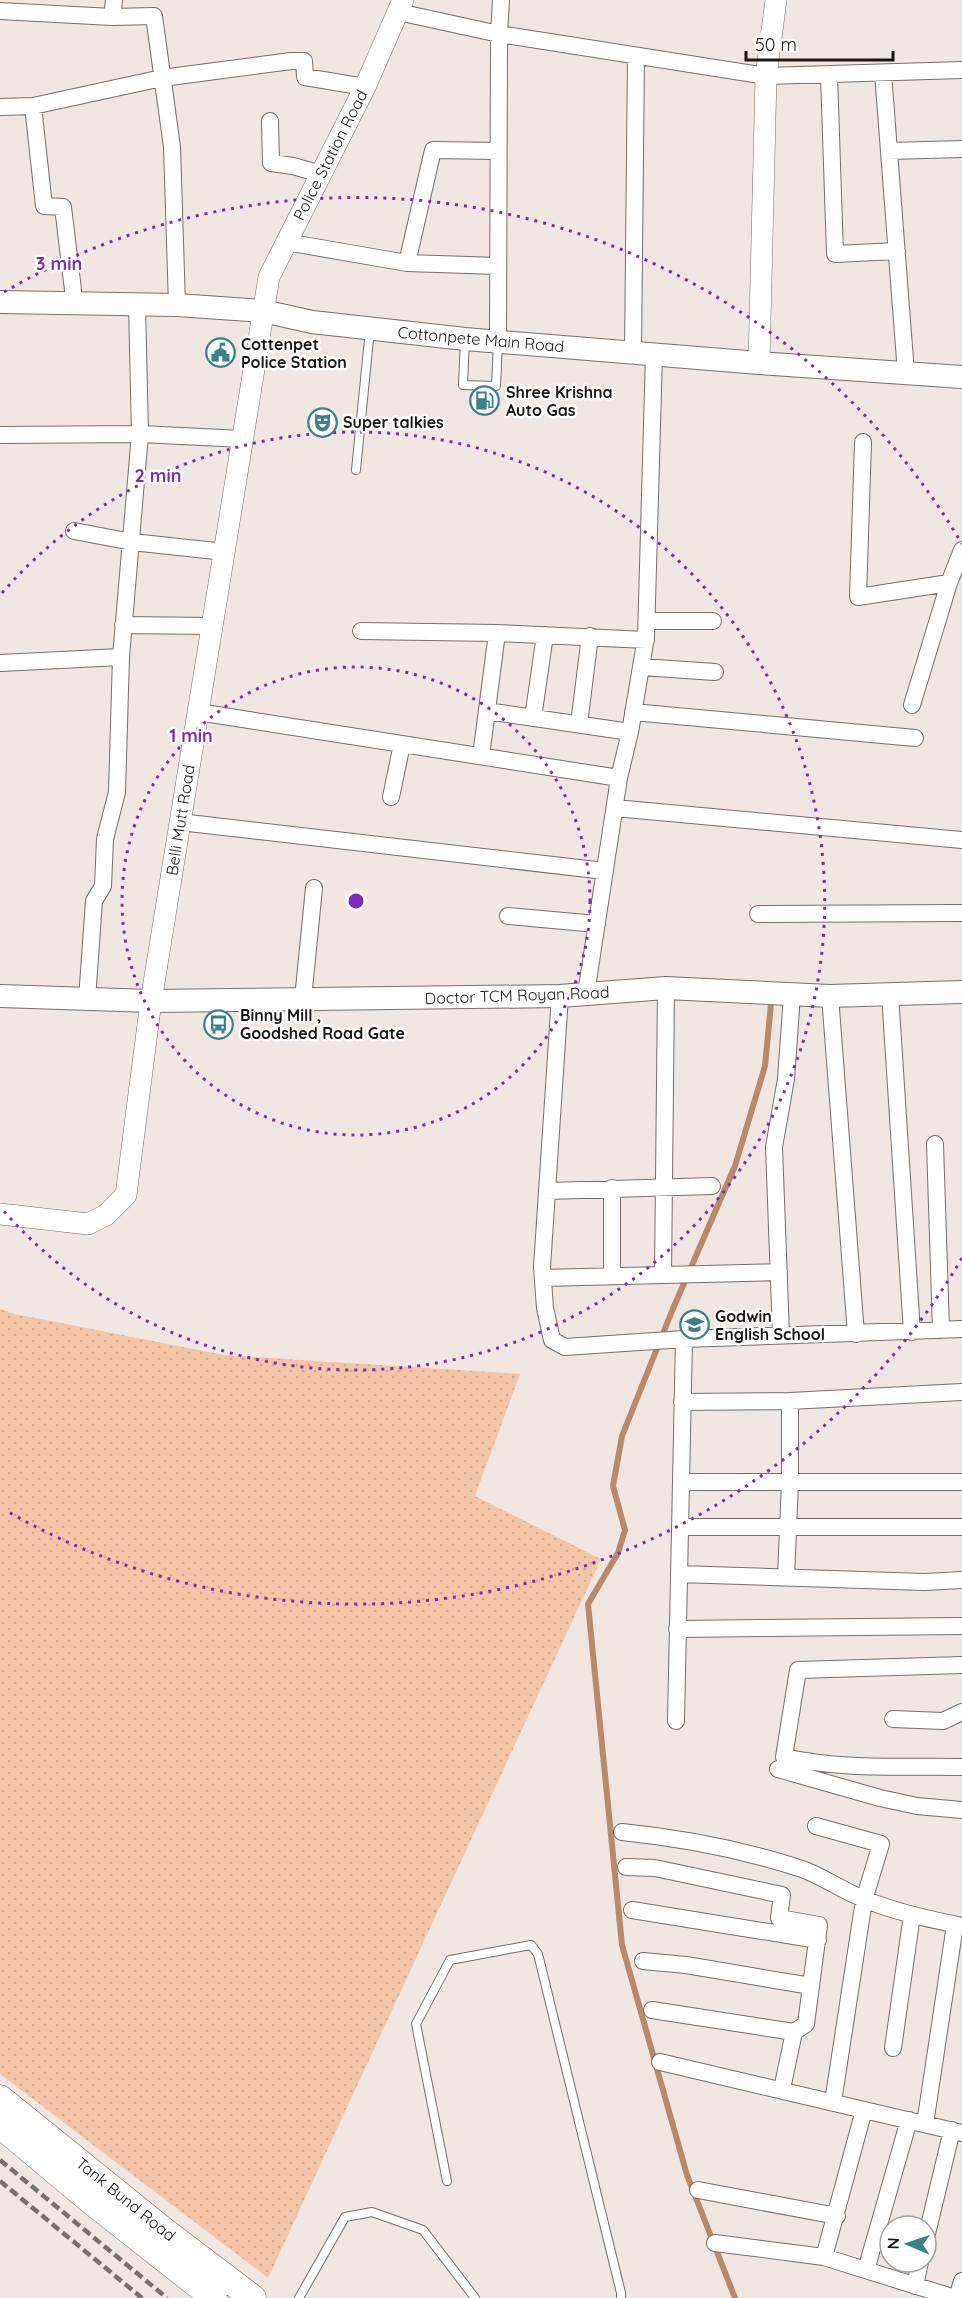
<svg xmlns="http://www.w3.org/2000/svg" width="962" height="2298" viewBox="0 0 962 2298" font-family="Quicksand,sans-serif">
<defs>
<pattern id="grass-dots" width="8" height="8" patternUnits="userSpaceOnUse" patternTransform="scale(1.5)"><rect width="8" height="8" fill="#f4c5a6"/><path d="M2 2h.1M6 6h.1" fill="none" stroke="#d1a88e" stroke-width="1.8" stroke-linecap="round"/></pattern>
</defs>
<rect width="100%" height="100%" fill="#f0e7e2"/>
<path fill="url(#grass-dots)" d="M0,1309L15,1314L224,1355L520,1374L475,1496L601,1559L268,2278L0,2074Z"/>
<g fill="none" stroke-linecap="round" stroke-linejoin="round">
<path stroke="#ba8968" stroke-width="6" d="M735,2298L687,2175L622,1945L588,1604L618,1553L625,1530L613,1486L622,1436L672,1311L735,1166L765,1066L771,1004"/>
<defs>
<path id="service" d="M465,339L463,385L496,386L498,343
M356,470L370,329
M447,2181L416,2024L450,1960L531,1945L538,1954L621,2293V2298
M299,2298L345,2217L372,2212L423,2230L475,2298"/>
<path id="minor" d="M0,11L112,17L154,16L172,147L177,305
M398,12L499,34L766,76L962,70
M112,17L114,0
M883,73L906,373
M829,75L835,254L897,251
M33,106L44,206L63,207L73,290V303
M0,107L33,106L162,78L291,61H304L305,77L365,87
M270,121L271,163L293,166L321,174
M889,151L962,149
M286,242L407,263L498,266
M407,263L433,150L498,151
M498,342L499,34L501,0
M633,353L636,56
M0,435L140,434L243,439
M863,442L858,597L949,583
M74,531L132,542L225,552
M647,621H713
M123,625L212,626
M361,631L497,633L646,640
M0,663L121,657
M641,667L715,672
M912,705L949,583L962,550
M487,711L630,732
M198,712L619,778
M633,712L915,738
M533,718L545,635
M579,724L590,636
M481,756L497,633
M391,797L402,744
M615,808L962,840
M180,822L605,871
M758,914L962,913
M508,916L597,924
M586,994L619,778L630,732L646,637L654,355
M890,994L912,1332
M560,996L542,1267L545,1308L552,1340L565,1347L684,1339L962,1329
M830,996L856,1334
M87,999L94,901L103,886L105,839L117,792L121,657L140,434L137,305
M303,999L314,888
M935,1144L941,1330
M547,1191L712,1186
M663,1275L666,988
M612,1276V1188
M543,1278L779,1272
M781,1335L774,1147L786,1079L792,995
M682,1402L790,1401L962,1392
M681,1482H962
M680,1527H962
M679,1574L925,1582L962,1580
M786,1577L790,1482V1401
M677,1629L962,1626
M962,1665L798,1670L784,1757C842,1770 903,1766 962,1767
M893,1719L943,1721L962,1712
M676,1721L684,1339
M778,1769L880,1798L917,1806L962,1810
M816,1826L881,1844L864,1900L833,2102
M622,1832C682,1838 744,1850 802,1869C824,1877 843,1891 864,1899C895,1912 929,1919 962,1926
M626,1867L655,1868L782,1895L779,1918L819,1925L806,2024L794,2032L652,2010
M632,1910L818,1940
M643,1961L686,1965L811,1986
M893,2048L912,1915
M660,2062L962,2133
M782,2089L794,2032
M925,2124L955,1925
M698,2190L837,2216
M926,2238L952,2130
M715,2243L824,2257L955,2298
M824,2257L864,2110
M866,2270L909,2120
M915,2286L920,2262
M957,2298L962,2281"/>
<path id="tertiary" d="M759,363L766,76L776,0
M0,1214L88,1224L106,1215L126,1195L151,1001L269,277L365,87L403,0"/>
<path id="secondary" d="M0,302L177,305L263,311L312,322L465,339L759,363L962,377
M0,996L151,1001L560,996L666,988L830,996L962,992"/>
<path id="primary" d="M0,2098L166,2232L253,2298
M0,2125L92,2202L214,2298"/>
</defs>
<use href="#service" stroke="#756e69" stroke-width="10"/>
<use href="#minor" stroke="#756e69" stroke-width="18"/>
<use href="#tertiary" stroke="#756e69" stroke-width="22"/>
<use href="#secondary" stroke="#756e69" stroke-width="24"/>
<use href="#primary" stroke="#756e69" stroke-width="27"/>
<use href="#service" stroke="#fff" stroke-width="8"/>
<use href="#minor" stroke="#fff" stroke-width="16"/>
<use href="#tertiary" stroke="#fff" stroke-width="21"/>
<use href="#secondary" stroke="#fff" stroke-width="22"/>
<use href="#primary" stroke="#fff" stroke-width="26"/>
<path stroke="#77716e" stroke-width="4.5" stroke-dasharray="9 4.5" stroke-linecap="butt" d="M0,2160L167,2298
M0,2181L142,2298"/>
</g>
<g fill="none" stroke="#7b2cbf" stroke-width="3" stroke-dasharray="3 6">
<circle cx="356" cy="901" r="234"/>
<path d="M2 593A469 469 0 1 1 2 1209"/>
<path d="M962 1258A703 703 0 0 1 5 1510M4 292A703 703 0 0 1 962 544"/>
</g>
<defs>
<symbol id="civic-ring" viewBox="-11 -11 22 22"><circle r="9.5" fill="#fff" stroke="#3a8189" stroke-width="1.5"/><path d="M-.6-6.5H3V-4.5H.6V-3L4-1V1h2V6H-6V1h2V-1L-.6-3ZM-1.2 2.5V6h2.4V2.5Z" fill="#3a8189"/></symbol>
<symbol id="fuel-ring" viewBox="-11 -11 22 22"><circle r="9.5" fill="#fff" stroke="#3a8189" stroke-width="1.5"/><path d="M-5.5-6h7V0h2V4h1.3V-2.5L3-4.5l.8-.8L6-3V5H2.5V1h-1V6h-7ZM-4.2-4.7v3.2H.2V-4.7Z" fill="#3a8189"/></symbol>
<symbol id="theatre-ring" viewBox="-11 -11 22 22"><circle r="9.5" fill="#fff" stroke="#3a8189" stroke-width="1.5"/><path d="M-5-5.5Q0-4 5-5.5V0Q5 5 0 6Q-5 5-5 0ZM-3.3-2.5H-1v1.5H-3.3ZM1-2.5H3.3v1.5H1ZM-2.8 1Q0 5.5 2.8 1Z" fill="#3a8189"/></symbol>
<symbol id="bus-ring" viewBox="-11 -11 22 22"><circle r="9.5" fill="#fff" stroke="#3a8189" stroke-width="1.5"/><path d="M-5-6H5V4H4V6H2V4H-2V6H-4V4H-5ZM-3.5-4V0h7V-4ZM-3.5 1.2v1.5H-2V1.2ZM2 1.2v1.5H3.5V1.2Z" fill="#3a8189"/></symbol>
<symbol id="school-ring" viewBox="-11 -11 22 22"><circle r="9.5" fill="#fff" stroke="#3a8189" stroke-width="1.5"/><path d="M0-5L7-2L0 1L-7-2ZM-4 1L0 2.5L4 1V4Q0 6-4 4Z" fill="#3a8189"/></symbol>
</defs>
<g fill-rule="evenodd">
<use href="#civic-ring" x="204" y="336" width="33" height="33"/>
<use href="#fuel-ring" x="468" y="384" width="33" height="33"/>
<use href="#theatre-ring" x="306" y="406" width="33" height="33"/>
<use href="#bus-ring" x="202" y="1008" width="33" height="33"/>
<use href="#school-ring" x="678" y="1308" width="33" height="33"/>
</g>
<g text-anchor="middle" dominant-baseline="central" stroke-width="5" stroke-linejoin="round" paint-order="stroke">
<g font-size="16" fill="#1a1715" stroke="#fff">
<text transform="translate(330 155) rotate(-63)">Police Station Road</text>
<text transform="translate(481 339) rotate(5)">Cottonpete Main Road</text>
<text transform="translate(180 820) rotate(-81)">Belli Mutt Road</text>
<text transform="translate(517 995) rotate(-2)">Doctor TCM Royan Road</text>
<text transform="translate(126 2199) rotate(39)">Tank Bund Road</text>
</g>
<g font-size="16" font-weight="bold" fill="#1a1715" stroke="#fff" text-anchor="start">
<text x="241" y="344">Cottenpet<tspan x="241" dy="18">Police Station</tspan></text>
<text x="506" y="392">Shree Krishna<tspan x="506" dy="18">Auto Gas</tspan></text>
<text x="343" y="422">Super talkies</text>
<text x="240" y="1015">Binny Mill ,<tspan x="240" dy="18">Goodshed Road Gate</tspan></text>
<text x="715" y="1316">Godwin<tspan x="715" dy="18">English School</tspan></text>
</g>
</g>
<circle cx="356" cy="901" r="9" fill="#7b2cbf" stroke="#fff" stroke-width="3"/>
<g font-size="18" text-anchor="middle" font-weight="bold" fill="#7b2cbf" stroke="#fff" stroke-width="5" stroke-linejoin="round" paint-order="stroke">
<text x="59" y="270">3 min</text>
<text x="158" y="482">2 min</text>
<text x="191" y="742">1 min</text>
</g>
<g transform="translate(908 2244) rotate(272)"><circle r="28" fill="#ffffff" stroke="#a3a2a1" stroke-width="1.5"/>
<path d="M0-4.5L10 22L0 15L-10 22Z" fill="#3a8189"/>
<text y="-9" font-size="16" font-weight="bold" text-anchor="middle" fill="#1a1715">N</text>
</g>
<path d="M746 51v9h147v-9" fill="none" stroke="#1a1715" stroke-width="3"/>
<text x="755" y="51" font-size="18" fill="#1a1715" stroke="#ffffff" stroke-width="4.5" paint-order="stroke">50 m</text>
</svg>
